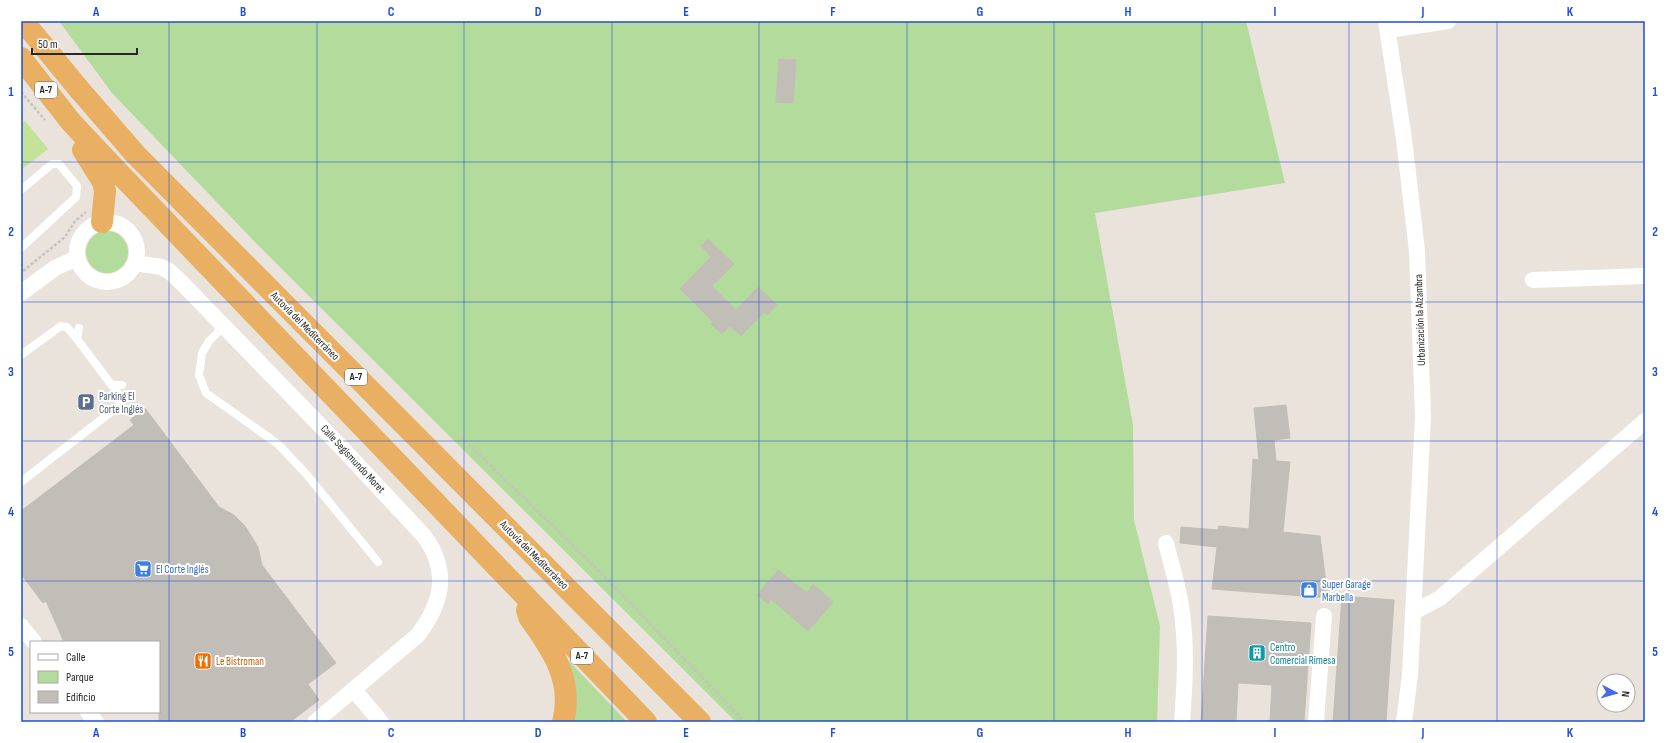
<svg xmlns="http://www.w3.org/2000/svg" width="1666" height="743" viewBox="0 0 1666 743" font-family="'Sofia Sans Condensed',sans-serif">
<rect width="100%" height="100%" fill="#e9e3db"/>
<path fill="#b2db9c" d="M59,21H1246L1285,183L1095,213L1133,425L1134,520L1160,626L1157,722H736L254,241L112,93Z
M86 252a21 21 0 1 1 42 0a21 21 0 1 1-42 0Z
M565,657L627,722H567Z"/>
<path fill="#c4e298" d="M25,121L48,149L21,170V124Z"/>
<path fill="#c1bdb7" stroke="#c4beb5" d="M779,59L796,60L793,103L776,102Z
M708,239L734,264L712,286L736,310L758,287L777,305L767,315L764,312L741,336L730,326L722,334L711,324L713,322L680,289L711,257L701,246Z
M1286,405L1290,438L1274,440L1276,461L1290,462L1283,532L1320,536L1328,598L1212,589L1217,547L1180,543L1181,527L1218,530L1219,526L1249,529L1253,459L1259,460L1254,408Z
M145,408L219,507L234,515L245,526L258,547L262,565L336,663L308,684L319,700L290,722H159V642H64L46,601L43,603L21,574V511L134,425L130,420Z
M778,570L807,593L813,584L833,602L808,631L771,599L768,604L757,595Z
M1342,596L1394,600L1386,722H1333Z
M1208,616L1311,623L1304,722H1270L1272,685L1238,683L1236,722H1201Z"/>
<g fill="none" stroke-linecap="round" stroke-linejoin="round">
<path stroke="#c3c3c3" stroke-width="2.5" stroke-dasharray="3 2" stroke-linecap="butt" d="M21,92L45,120
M23,271L65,237L75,221L86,212
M461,437L603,575L745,722"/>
<path stroke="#fff" stroke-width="8" d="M21,190L52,164H59L77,186L76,197L21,248
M225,325L209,341L202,353L199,375L206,393L278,444L307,475L378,562
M79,328L77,339L110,383L114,385H122
M21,355L61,326L67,327L77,339
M21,482L120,405V396L110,383"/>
<path stroke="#fff" stroke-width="16" d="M1386,21L1404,139L1417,251L1423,416L1410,675L1404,722
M1388,30L1448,21
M77 252a30 30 0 1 1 60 0a30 30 0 1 1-60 0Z
M135,263L161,267L169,271L179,280L341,447L424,536C450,571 442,603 418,635L315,722
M1533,280L1645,276
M21,293L55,268L77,258
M1166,543C1171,564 1178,585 1181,606C1187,644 1185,684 1182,722
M1414,612L1440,598L1645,421
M21,626L34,642
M354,690L381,722
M88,712L96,722
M1316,722L1324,616"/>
<path stroke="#e9b063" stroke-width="22" d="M23,21L78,88L136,155L700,722
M21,58L71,122L120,174L646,722
M83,150L103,182L105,191L102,222
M527,610L529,617C552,649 574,681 563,722"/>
</g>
<path fill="none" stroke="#1d4ed8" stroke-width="1" stroke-opacity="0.55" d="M169,21V722M317,21V722M464,21V722M612,21V722M759,21V722M907,21V722M1054,21V722M1202,21V722M1349,21V722M1497,21V722M21,162H1645M21,302H1645M21,441H1645M21,581H1645"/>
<defs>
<symbol id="parking-square" viewBox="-11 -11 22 22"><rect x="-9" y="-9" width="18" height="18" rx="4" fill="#5c6f8a" stroke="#fff"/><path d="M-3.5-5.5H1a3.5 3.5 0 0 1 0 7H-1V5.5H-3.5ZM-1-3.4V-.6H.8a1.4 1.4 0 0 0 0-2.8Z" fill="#fff"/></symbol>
<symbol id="supermarket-square" viewBox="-11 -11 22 22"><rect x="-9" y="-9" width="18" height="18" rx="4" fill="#3f7fe0" stroke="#fff"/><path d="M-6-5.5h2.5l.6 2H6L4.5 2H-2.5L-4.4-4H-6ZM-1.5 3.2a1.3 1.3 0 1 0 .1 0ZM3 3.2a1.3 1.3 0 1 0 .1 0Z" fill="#fff"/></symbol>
<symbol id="shop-square" viewBox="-11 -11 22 22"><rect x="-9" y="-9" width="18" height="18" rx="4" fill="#3f7fe0" stroke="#fff"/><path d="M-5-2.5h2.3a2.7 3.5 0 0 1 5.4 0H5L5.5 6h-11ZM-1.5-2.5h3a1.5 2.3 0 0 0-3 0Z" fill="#fff"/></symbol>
<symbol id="building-square" viewBox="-11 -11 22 22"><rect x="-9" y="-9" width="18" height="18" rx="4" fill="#0f9aa8" stroke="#fff"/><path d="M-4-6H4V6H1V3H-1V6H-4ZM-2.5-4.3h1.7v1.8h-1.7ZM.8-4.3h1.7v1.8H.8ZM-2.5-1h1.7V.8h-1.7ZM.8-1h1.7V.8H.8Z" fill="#fff"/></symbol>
<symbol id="restaurant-square" viewBox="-11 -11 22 22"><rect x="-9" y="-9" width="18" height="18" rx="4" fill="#e8710a" stroke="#fff"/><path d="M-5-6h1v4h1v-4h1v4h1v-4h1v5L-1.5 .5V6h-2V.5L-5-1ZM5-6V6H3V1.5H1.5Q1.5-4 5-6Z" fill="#fff"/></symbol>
</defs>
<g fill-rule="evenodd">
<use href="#parking-square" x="76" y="392" width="20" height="20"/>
<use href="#supermarket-square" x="133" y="559" width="20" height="20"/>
<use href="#shop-square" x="1299" y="580" width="20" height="20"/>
<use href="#building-square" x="1247" y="643" width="20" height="20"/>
<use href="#restaurant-square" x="193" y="651" width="20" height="20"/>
</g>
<g text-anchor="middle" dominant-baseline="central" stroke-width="4" stroke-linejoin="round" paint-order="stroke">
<g fill="#fff" stroke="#686868" stroke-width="1">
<rect x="35" y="82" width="22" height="16" rx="3"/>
<rect x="345" y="369" width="22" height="16" rx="3"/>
<rect x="571" y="648" width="22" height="16" rx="3"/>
</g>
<g font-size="10" font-weight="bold" fill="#282828">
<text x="46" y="90">A-7</text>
<text x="356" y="377">A-7</text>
<text x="582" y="656">A-7</text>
</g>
<g font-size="11" fill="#282828" stroke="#fff">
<text transform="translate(1420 320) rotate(-92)">Urbanización la Alzambra</text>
<text transform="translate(305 326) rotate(45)">Autovía del Mediterráneo</text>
<text transform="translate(353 459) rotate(47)">Calle Segismundo Moret</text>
<text transform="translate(534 555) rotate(45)">Autovía del Mediterráneo</text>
</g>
<g font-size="11" fill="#4e5e75" stroke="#fff" text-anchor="start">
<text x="99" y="396">Parking El<tspan x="99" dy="13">Corte Inglés</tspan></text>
</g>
<g font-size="11" fill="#366cbe" stroke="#fff" text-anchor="start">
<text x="156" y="569">El Corte Inglés</text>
<text x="1322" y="584">Super Garage<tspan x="1322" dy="13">Marbella</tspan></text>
</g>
<g font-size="11" fill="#0d838f" stroke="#fff" text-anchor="start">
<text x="1270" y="647">Centro<tspan x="1270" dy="13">Comercial Rimesa</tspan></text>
</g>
<g font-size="11" fill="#c56008" stroke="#fff" text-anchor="start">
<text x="216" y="661">Le Bistroman</text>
</g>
</g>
<rect width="1666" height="743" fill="none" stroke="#ffffff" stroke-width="44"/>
<rect x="30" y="641" width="130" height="72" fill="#ffffff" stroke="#a9a9a9"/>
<rect x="38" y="654" width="20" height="6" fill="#ffffff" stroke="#a9a9a9"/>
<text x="66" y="661" font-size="12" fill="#282828">Calle</text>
<rect x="38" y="671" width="20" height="12" fill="#b2db9c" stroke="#a9a9a9"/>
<text x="66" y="681" font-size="12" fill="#282828">Parque</text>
<rect x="38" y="691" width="20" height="12" fill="#c1bdb7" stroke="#a9a9a9"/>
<text x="66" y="701" font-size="12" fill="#282828">Edificio</text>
<g transform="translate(1616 693) rotate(96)"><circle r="19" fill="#ffffff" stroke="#a9a9a9"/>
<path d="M0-3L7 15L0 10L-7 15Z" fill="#4869e9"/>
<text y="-6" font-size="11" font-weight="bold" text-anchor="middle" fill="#282828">N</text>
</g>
<path d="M32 48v6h105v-6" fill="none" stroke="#282828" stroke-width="2"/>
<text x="38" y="48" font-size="12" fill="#282828" stroke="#ffffff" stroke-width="3" paint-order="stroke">50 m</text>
<rect x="22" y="22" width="1622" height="699" fill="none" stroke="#1d4ed8" stroke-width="1.5"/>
<g font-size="13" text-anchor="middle" font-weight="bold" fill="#1d4ed8">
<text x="96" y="16">A</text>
<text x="243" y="16">B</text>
<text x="391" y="16">C</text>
<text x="538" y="16">D</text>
<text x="686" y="16">E</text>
<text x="833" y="16">F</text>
<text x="980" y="16">G</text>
<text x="1128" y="16">H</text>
<text x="1275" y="16">I</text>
<text x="1423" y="16">J</text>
<text x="1570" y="16">K</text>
<text x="11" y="96">1</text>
<text x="1655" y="96">1</text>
<text x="11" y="236">2</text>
<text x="1655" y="236">2</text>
<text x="11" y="376">3</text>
<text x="1655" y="376">3</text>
<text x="11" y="516">4</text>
<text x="1655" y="516">4</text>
<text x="11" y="656">5</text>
<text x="1655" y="656">5</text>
<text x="96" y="737">A</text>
<text x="243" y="737">B</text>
<text x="391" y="737">C</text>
<text x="538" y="737">D</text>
<text x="686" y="737">E</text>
<text x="833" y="737">F</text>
<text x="980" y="737">G</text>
<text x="1128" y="737">H</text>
<text x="1275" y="737">I</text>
<text x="1423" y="737">J</text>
<text x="1570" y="737">K</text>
</g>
</svg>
